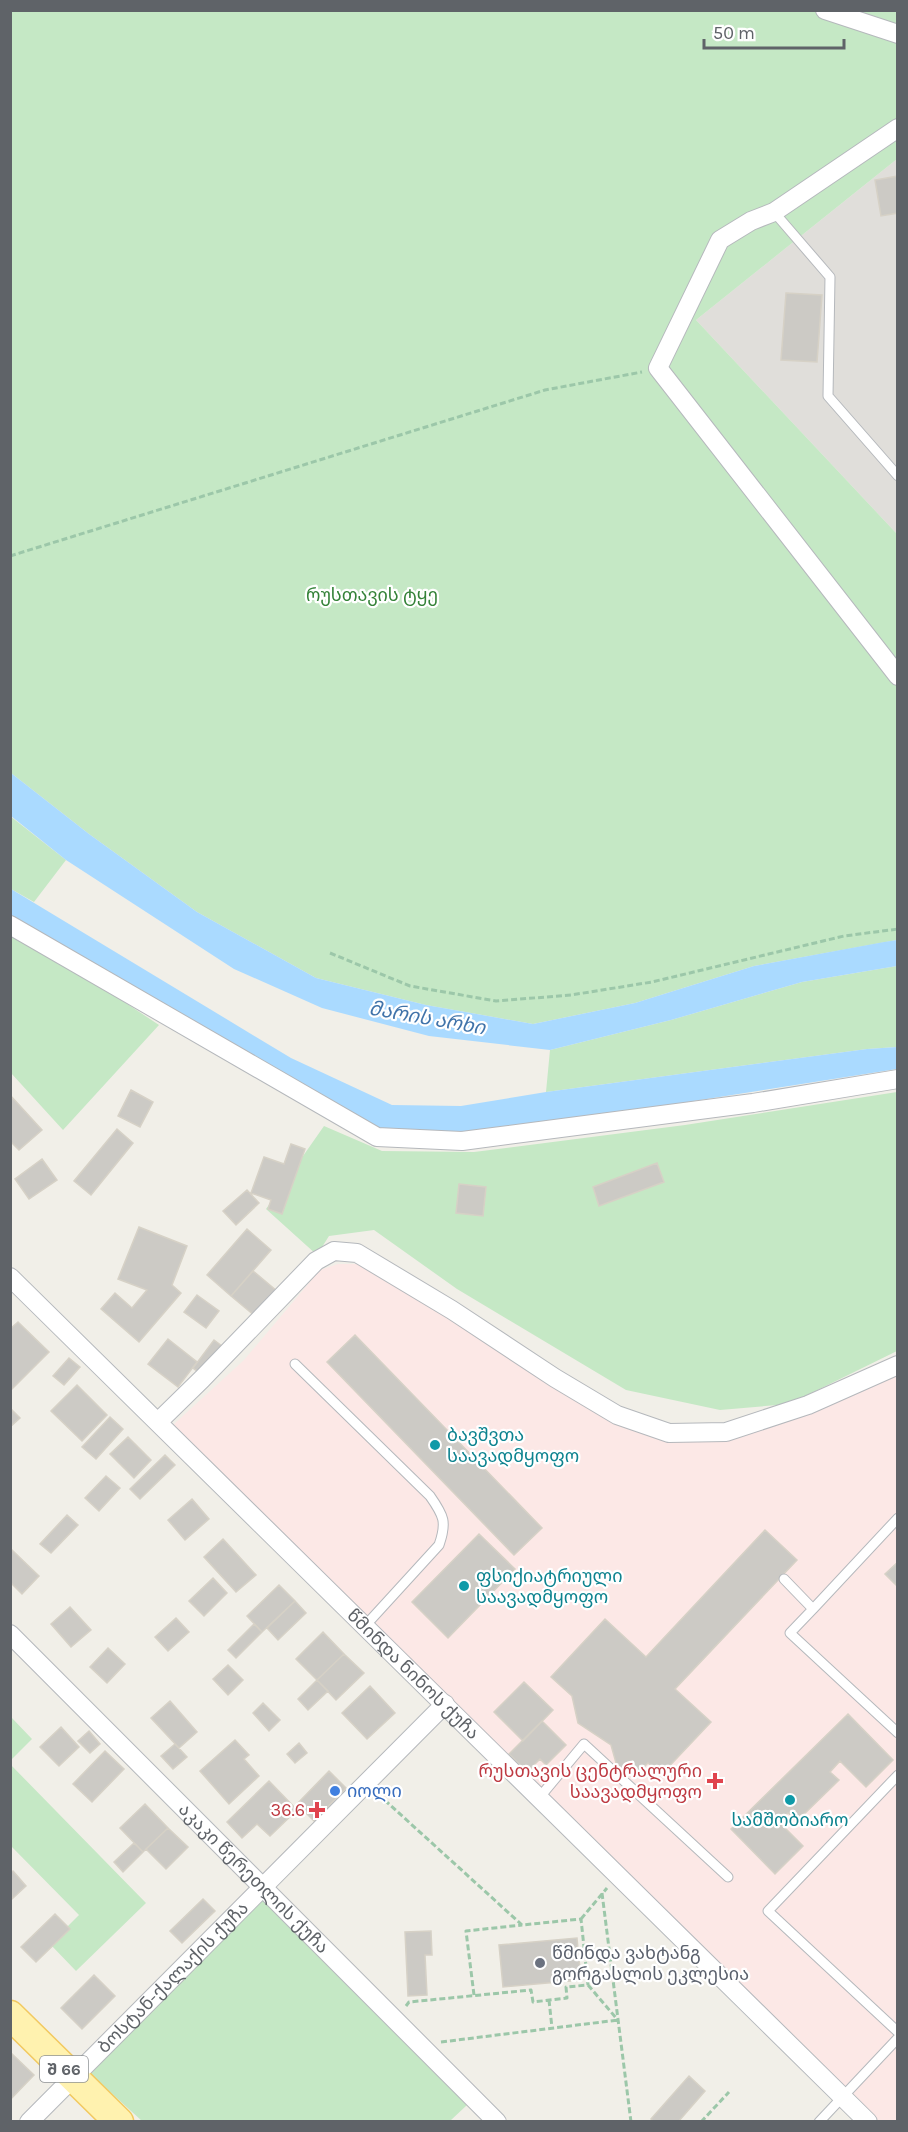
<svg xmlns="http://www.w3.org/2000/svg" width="908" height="2132" viewBox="0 0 908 2132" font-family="Karla,'Noto Sans Georgian',sans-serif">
<rect width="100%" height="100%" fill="#f1efe8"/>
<path fill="#e0deda" d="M897,159V534L696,320Z"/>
<path fill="#fce8e6" d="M338,1264H360L670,1440L897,1372V2121H877L173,1425L244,1360L320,1270Z"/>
<path fill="#c5e8c5" d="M10,11H897V159L696,320L897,534V940L754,966L635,1003L533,1024L426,1005L316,978L197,912L89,834L11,773Z
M10,816L66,860L34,902L11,889Z
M11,927L159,1025L63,1130L11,1073Z
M897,966V1047L867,1049L546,1092L550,1050L671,1020L802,982Z
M897,1092V1351L789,1404L720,1410L626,1390L457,1289L374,1230L329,1236L317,1255L266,1209L324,1126L382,1151L474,1152L685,1125Z
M11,1717L32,1739L11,1760Z
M10,1764L146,1903L76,1971L50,1944L79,1915L11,1846Z
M261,1899L467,2105L450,2121H142L86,2070Z"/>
<path fill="#aadaff" d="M11,773L89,834L197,912L316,978L426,1005L533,1024L635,1003L754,966L884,942L897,940V966L802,982L671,1020L550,1050L429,1036L322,1008L234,969L66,860L11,816Z
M11,889L291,1058L392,1105L461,1106L546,1092L867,1049L897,1047V1069L598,1116L467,1132L381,1129L278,1076L11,917Z"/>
<path fill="#cccac5" stroke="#d6d1c6" stroke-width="1.5" d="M898,176V213L881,216L875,180Z
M786,293L822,295L817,362L781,360Z
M131,1090L153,1102L140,1127L118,1116Z
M10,1095L42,1130L19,1150L10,1141Z
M117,1129L133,1143L91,1195L74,1181Z
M291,1144L305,1149L282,1214L268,1209L271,1200L251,1193L264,1157L284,1164Z
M42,1159L57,1180L29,1199L15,1179Z
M657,1163L664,1182L599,1206L593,1187Z
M459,1184L486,1187L483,1216L456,1213Z
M247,1190L259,1203L236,1225L223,1211Z
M139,1227L187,1246L172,1285L181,1293L139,1342L101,1309L115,1293L132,1308L147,1290L118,1279Z
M247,1229L271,1250L231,1296L207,1275Z
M253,1271L277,1291L255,1316L231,1296Z
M197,1295L219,1311L206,1328L184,1312Z
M18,1322L49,1352L10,1391V1329Z
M355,1335L542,1528L514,1555L327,1362Z
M168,1339L197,1362L178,1387L148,1364Z
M214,1340L226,1349L202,1375L193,1368Z
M69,1358L80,1367L64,1385L53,1376Z
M77,1385L107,1415L82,1441L51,1411Z
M10,1408L20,1418L10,1427Z
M110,1417L123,1429L96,1459L82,1447Z
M128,1437L151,1460L134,1478L110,1454Z
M165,1455L175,1465L140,1499L130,1489Z
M106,1476L120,1488L99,1511L85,1498Z
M192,1499L209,1519L185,1540L168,1520Z
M67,1515L78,1525L51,1553L40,1544Z
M765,1530L797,1560L675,1689L711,1722L661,1775L648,1763L635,1776L618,1770L611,1745L578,1723L572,1696L551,1677L605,1619L646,1657Z
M479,1534L515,1569L448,1638L412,1602Z
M223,1539L256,1575L236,1592L204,1557Z
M12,1550L39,1576L22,1594L10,1582V1552Z
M898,1562V1587L885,1574Z
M213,1578L227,1593L204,1616L189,1601Z
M279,1585L295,1601L262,1632L247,1616Z
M295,1601L306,1613L278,1640L267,1628Z
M70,1607L91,1630L71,1647L51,1624Z
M176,1618L189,1632L168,1651L155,1637Z
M254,1624L262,1632L236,1658L228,1650Z
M323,1632L344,1654L317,1680L296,1659Z
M108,1648L125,1664L107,1683L90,1667Z
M344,1654L364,1673L336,1700L317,1680Z
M228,1665L243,1680L228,1695L213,1679Z
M317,1680L328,1691L308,1710L298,1699Z
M524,1682L553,1710L523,1741L494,1712Z
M370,1686L395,1713L367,1739L342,1713Z
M170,1701L197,1732L179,1748L151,1718Z
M263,1703L280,1720L269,1731L253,1713Z
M848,1714L893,1760L866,1787L840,1761L830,1772L839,1780L797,1821L788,1813L779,1822L803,1846L775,1874L731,1829Z
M542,1721L566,1745L546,1765L540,1759L527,1772L509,1754Z
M61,1727L79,1747L59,1766L40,1747Z
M89,1731L100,1744L90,1753L78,1741Z
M235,1740L249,1755L244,1759L259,1776L229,1804L200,1771Z
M299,1743L307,1753L295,1763L287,1754Z
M175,1744L187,1757L173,1769L161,1756Z
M105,1751L124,1769L92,1802L73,1784Z
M329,1771L346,1788L314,1821L297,1804Z
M269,1781L297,1810L270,1836L257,1824L242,1838L227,1822Z
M145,1804L168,1828L143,1852L120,1828Z
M168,1828L188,1847L166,1869L146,1849Z
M134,1843L143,1852L123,1872L114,1862Z
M13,1871L26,1886L12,1899L10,1872Z
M203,1899L215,1911L182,1943L170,1931Z
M55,1914L70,1929L36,1962L21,1947Z
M431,1931L432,1955H425L427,1995L408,1996L405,1932Z
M577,1938L581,1980L503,1987L499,1945Z
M94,1975L115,1996L82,2029L61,2008Z
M10,2052L34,2075L10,2100Z
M689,2076L705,2091L678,2122H654L651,2119Z"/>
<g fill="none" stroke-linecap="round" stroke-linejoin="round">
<defs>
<path id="service" d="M774,212L830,277L828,396L898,476
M295,1364L430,1496C444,1516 447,1522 439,1545L365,1626
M784,1579L813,1609L790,1633L898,1733
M813,1609L898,1518
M898,1775L768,1911L898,2032
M539,1798L584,1744L728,1877
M819,2122L898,2038"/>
<g id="minor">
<path d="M825,10L898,34"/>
<path d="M898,128L774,212L751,221L720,240L658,368L898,676"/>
<path d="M10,925L377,1137L462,1141L753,1103L898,1079"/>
<path id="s1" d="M10,1277L868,2122"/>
<path d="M158,1422L202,1379L316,1261L334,1251L357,1253L452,1310L555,1378L617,1415L669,1433L726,1432L808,1405L898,1365"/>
<path id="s2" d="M10,1634L497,2122"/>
<path id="s3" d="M29,2122L445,1704"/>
</g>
<path id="primary" d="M10,2015L119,2122"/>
</defs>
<use href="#service" stroke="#b5b8bc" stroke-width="11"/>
<use href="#minor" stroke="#b5b8bc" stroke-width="20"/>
<use href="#primary" stroke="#f2c960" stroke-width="31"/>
<path stroke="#9cc7a9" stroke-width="3" stroke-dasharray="6 3" stroke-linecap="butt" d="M10,556L545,390L642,372
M330,953L410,986L496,1001L571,995L652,982L844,936L898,929
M378,1794L522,1925L581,1919L588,1985L566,1987L567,1998L533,2002L531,1990L409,2002L406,2006
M602,1893L631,2122
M581,1919L607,1888
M588,1985L617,2019
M474,1995L466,1931L522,1925
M549,2000L552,2028
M441,2042L618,2020
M701,2122L729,2092"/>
<use href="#service" stroke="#fff" stroke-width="9"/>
<use href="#minor" stroke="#fff" stroke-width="18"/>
<use href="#primary" stroke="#fff2af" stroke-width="28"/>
</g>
<g fill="#0f9aa8" stroke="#fff" stroke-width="2">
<circle cx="435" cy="1445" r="6"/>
<circle cx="464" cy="1586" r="6"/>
<circle cx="790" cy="1800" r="6"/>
</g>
<g fill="#e0444e" stroke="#fff" stroke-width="2">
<path d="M712 1772h6v6h6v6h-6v6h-6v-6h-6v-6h6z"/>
<path d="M314 1801h6v6h6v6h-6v6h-6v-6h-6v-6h6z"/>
</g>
<circle fill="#3f7fe0" stroke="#fff" stroke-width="2" cx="335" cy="1791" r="6"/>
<circle fill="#6b7280" stroke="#fff" stroke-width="2" cx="540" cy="1963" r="6"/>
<g text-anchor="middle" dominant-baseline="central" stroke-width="4.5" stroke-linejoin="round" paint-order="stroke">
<rect fill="#fff" stroke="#8f9295" stroke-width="1.5" x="40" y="2056" width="48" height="26" rx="4.5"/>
<g font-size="16" font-weight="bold" fill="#5f6368">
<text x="64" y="2069">შ 66</text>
</g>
<g font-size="18" fill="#348238" stroke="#fff">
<text x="372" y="595">რუსთავის ტყე</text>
</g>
<g font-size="18" fill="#0d838f" stroke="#fff" text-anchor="start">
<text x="447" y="1435">ბავშვთა<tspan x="447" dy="21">საავადმყოფო</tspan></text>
<text x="476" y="1576">ფსიქიატრიული<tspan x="476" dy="21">საავადმყოფო</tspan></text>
<text x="790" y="1820" text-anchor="middle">სამშობიარო</text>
</g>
<g font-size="18" fill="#5f6368" stroke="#fff">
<text stroke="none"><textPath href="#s1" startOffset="566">წმინდა ნინოს ქუჩა</textPath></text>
<text stroke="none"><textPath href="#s2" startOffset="345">აკაკი წერეთლის ქუჩა</textPath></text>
<text stroke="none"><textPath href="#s3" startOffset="204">ბოსტან-ქალაქის ქუჩა</textPath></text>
</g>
<g font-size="18" fill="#be3a42" stroke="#fff" text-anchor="end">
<text x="702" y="1771">რუსთავის ცენტრალური<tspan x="702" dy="21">საავადმყოფო</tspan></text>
<text x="305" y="1810">36.6</text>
</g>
<g font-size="18" fill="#366cbe" stroke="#fff" text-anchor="start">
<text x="347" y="1791">იოლი</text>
</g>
<g font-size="18" fill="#5b616d" stroke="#fff" text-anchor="start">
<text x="552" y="1953">წმინდა ვახტანგ<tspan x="552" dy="21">გორგასლის ეკლესია</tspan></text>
</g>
<g font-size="20" font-style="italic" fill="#4174aa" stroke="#fff">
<text transform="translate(427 1018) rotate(10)">მარის არხი</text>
</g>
</g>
<rect width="908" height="2132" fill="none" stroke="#5f6368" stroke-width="24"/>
<path d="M704 39v9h140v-9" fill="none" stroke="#5f6368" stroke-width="3"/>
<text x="713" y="39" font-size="18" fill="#5f6368" stroke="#ffffff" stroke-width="4.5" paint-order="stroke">50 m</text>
</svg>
